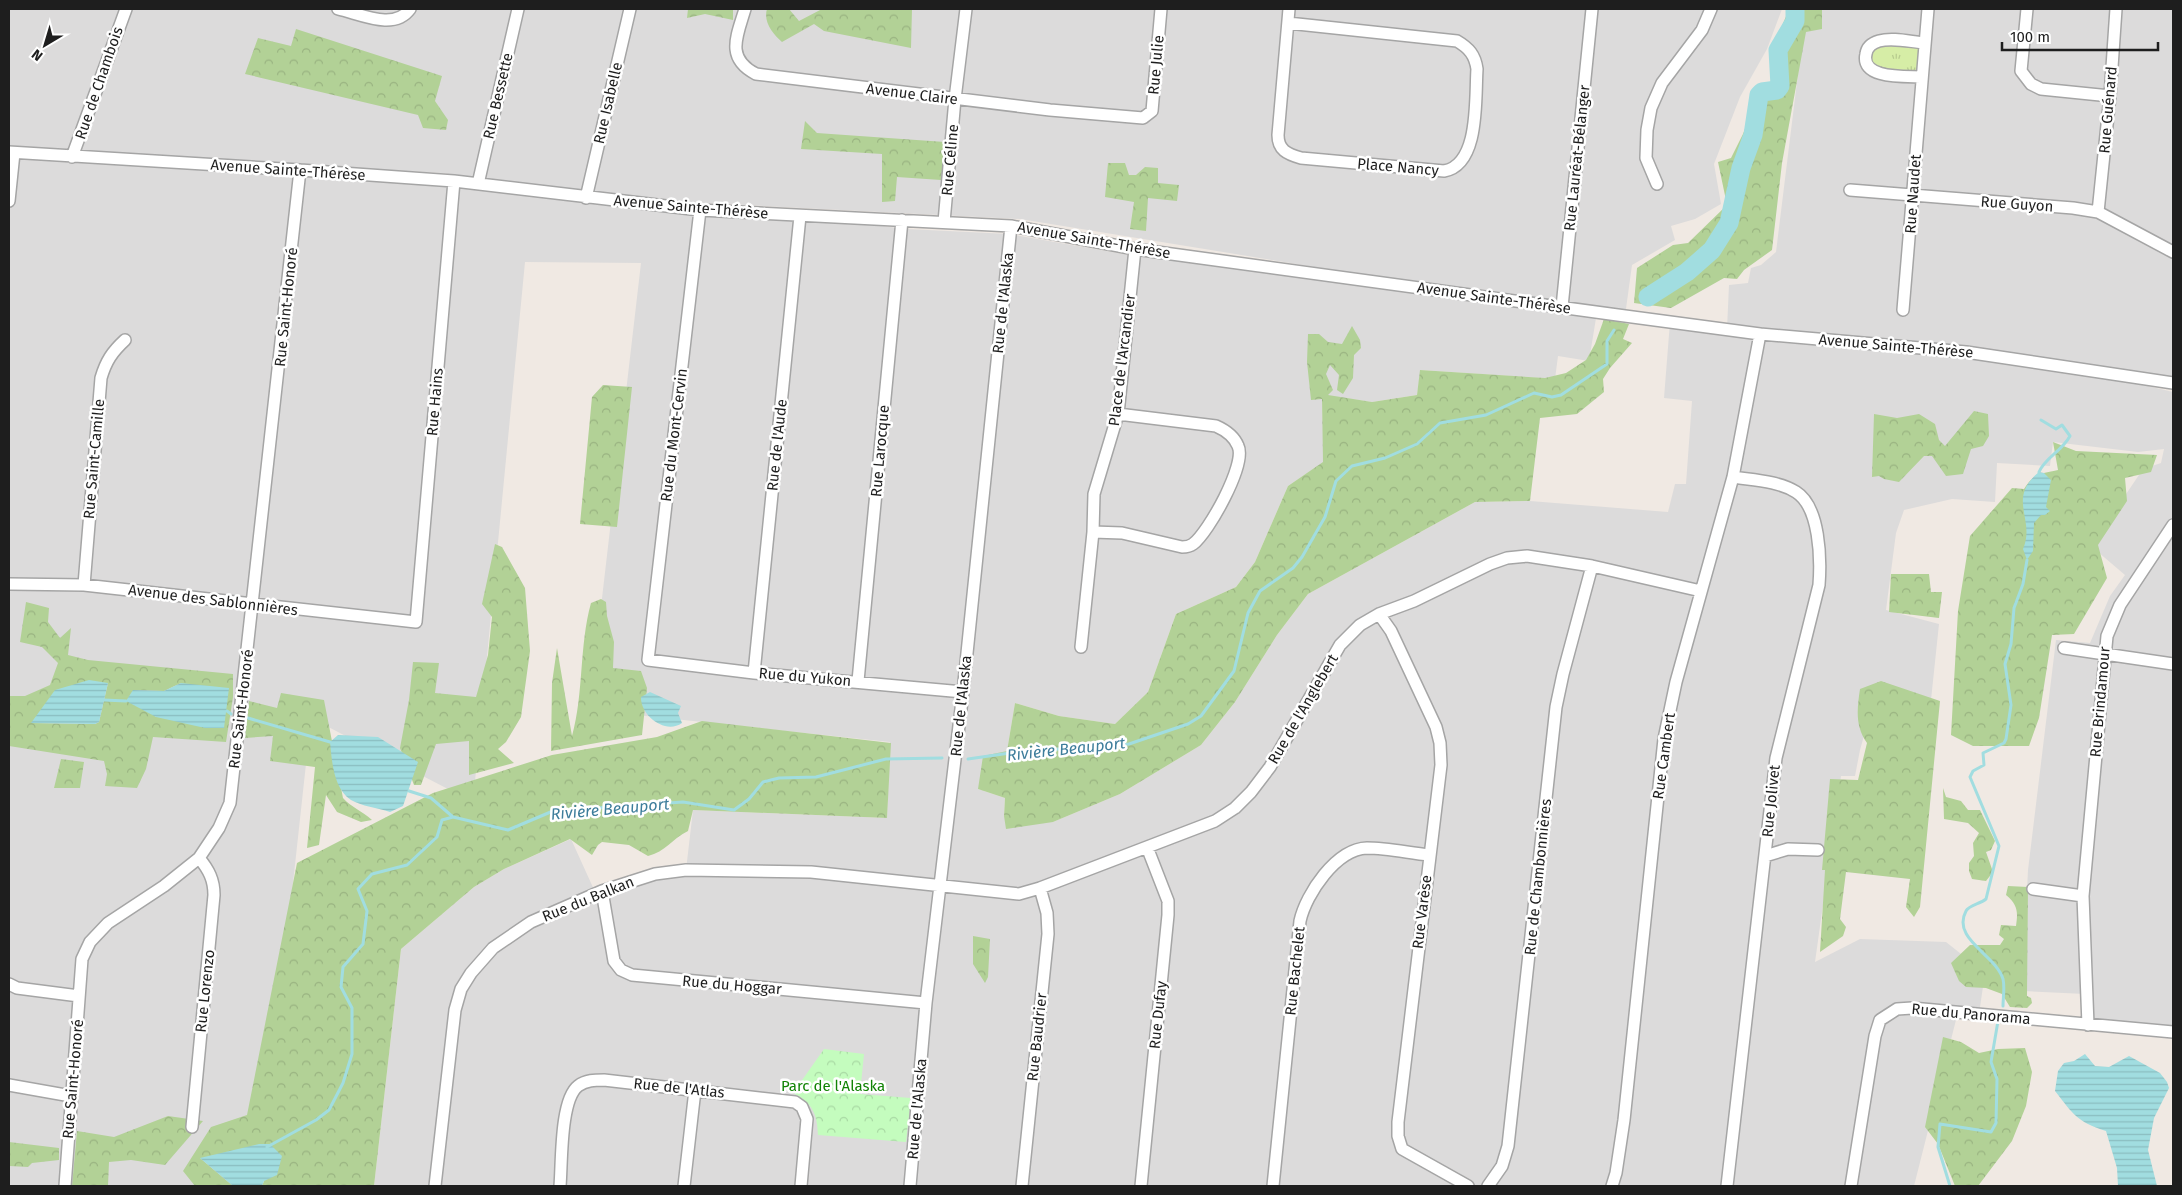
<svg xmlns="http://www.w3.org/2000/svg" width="2182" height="1195" viewBox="0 0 2182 1195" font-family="'Fira Sans',sans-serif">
<defs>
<pattern id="grass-tufts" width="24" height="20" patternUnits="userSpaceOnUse" patternTransform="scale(1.25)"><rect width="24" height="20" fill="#d6eda6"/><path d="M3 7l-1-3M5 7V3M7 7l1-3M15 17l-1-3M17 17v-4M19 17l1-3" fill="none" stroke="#b7cb8e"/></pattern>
<pattern id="forest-crowns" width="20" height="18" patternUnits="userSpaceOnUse" patternTransform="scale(1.25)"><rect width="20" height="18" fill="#b2d196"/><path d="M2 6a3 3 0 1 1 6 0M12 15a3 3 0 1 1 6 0" fill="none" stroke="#99b381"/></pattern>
<pattern id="park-crowns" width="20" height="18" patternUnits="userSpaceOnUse" patternTransform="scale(1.25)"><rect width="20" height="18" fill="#c4fcbe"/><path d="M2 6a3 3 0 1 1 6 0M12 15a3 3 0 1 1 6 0" fill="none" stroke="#a8d8a3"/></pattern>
<pattern id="water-rules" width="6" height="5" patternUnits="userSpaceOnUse" patternTransform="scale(1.25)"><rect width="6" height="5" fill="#a1dde0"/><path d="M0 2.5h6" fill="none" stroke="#8abdc0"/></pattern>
</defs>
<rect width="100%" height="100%" fill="#f0e9e3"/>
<path fill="#dcdbdb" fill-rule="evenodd" d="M9,9H1782L1767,49L1740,97L1714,164L1721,204L1695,219L1671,226L1675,240L1632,265L1625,316L1597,312L1589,361L1558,356L1555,379L1421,370L1417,395L1372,402L1322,395L1324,462L1288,486L1255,562L1236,587L1176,614L1148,692L1115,724L1059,716L1015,703L1007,751L978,789L1005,798L1004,816L1053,822L1120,794L1201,745L1235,702L1277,635L1308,594L1475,502L1530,501L1668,512L1675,484H1686L1692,401L1664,398L1670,322L1727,329L1729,285L1748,283L1751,268L1761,265L1776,252L1806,9H2173V383L2072,368L2173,392V1032L2088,1025L2085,994L2022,991L2028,870L2056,640L2090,643L2110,596L2125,575L2091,546L2143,469L2161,463L2164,449L2138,452L2053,442L2050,466L1997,463L1995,502L1952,499L1904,510L1896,533L1886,610L1939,624L1931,700L1877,689L1860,750L1855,776H1841L1815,962L1860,939L1946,942L1985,973L1979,1014L1958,1012L1914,1186H374L401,949L474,887L504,869L571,839L596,894L686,870L693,810L887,818L890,742L589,710L641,263L525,262L473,802L311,718L260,1186H9ZM117,155L442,173L455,175ZM663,201L1020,219L1543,304L1135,256L1009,234L907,229Z"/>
<path fill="url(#grass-tufts)" d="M1925,43L1922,77L1886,75L1867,65L1870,46Z"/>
<path fill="url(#forest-crowns)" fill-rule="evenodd" d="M688,9H733V20L705,14L687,18Z
M767,9H789L799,21L822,9H912L911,48L824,31L814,24L782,42C773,34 763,22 767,9Z
M1789,9H1822V29L1806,32L1782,163L1772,250L1744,270L1737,279L1724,278L1671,308L1634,303L1637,268L1673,245L1688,243L1727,205L1718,162L1731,158L1743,134L1757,96L1776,77L1773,48Z
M296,29L442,76L435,101L448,120L446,130L423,128L418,115L245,74L258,38L291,46Z
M805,121L817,133L945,142L941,180L897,177L895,201L882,202V154L801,149Z
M1108,163H1125L1129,175H1136L1145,167L1158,168V183L1179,185L1177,201L1148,198L1146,231L1130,229L1134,202L1105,197Z
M1604,319L1629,324L1623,339L1632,343L1610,368L1603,379L1604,392L1577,414L1540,418L1530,501L1475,502L1308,594L1277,635L1235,702L1201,745L1120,794L1053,822L1006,829L1004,816L1005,798L978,789L983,756L1007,751L1015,703L1059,716L1115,724L1148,692L1176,614L1236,587L1255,562L1288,486L1323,462L1322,399L1311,400L1307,362L1308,334H1319L1328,342L1342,344L1352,326L1360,340L1361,348L1354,355L1353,378L1343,394L1337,390L1339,375L1330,365L1326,374L1333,390L1328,395L1372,402L1417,395L1420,370L1545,378L1566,373L1586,360L1595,344Z
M603,385L632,387L617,527L580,524L592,397Z
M1974,411L1988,414L1989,436L1983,446L1971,449L1963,474L1946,476L1932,456H1924L1899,482L1884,479L1879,476L1872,477L1874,414L1897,418L1919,414L1935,424L1939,440L1945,446Z
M2053,442L2076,451L2157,455L2151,472L2125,478L2127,501L2098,545L2107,578L2074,634L2052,635L2039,718L2029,746H1973L1951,735L1958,611L1970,536L2012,488L2024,489C2035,472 2041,474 2058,470Z
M495,544L502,547L525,588L530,651L521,717L506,742L498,749L514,763L469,775V741L436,744L421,785H414L400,748L409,700L413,662L439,663L435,693L476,697L488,655L492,617L482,604Z
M1891,574H1929L1931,592H1942L1939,618L1889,612Z
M601,599L606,602L607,616L614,642L613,668L641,671L647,688L642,735L551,751L552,683L557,648L572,736C584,693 579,646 591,603Z
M26,602L49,608L48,622L60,638L71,628L68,655L88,660L233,674V697L226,742L153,737L146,769L137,788L105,786L107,774L104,761L9,746V696H25L50,685L58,663L42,647L20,642ZM108,683L99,722L95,724L32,723ZM181,683L156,717L133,690L164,691Z
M1881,681L1940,701L1920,907L1914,917L1906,907L1910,879L1846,872L1840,919L1846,927L1843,936L1820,952L1825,870H1822L1830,779L1858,780L1867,743C1855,726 1857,709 1860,689Z
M281,693L324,700L343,798C351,807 362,811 372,820L361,822L337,812L326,795L319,845L307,848L315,767L270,761L273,736L245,738L249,701L277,708Z
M702,721L891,743L887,818L693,810L688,831C673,838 665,852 648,856L629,845L602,842L598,845L592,855L570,839L504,869L474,887L401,949L374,1186H262L264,1181L200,1158L233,1186H195L183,1171L211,1127L247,1115L297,863L433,793L552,755L657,737Z
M61,759L84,762L80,788H54Z
M1943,788L1946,797L1961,801L1968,810H1980L1995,841L1991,850L1986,852L1993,872L1986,881L1972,879L1969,871V863L1974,856L1973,843L1979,833L1968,823L1944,819Z
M2008,886L2028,887L2027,996L2031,998L2032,1003L2027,1008L2010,1007L2002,994L1986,988L1966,987L1959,981L1951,963L1970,945H2000L2004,939L1999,935L2001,925L2016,926C2018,912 2018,905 2006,895Z
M973,936L990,939L988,977L985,983L973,964Z
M1943,1037L1961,1042L1979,1053L1998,1049L2025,1048L2032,1072L2026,1106L2012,1141L1978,1186H1955L1938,1144L1925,1127Z
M168,1116L203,1121L165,1165L131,1160L109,1162L108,1186H72L77,1131L114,1137Z
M9,1142L59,1148V1160L32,1163L28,1167L9,1166Z"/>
<path fill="url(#park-crowns)" d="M824,1049L864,1054L860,1094L911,1098L906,1142L818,1135C817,1114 813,1103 793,1093Z"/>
<path fill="url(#water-rules)" d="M2039,472L2044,473L2051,480L2046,507L2050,511L2045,515H2041L2034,523L2033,551L2027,560L2023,549C2036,519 2006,499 2039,472Z
M89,680L108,683L99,722L95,724L31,723L55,690Z
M181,683L229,688L224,728H205L156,717L126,701L133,690L164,691Z
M650,692L681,706L678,713L682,723C665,735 640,715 641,697Z
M338,735L378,737L418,762L403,806L390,812C378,808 361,806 351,800C333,788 332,761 330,742Z
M2085,1054L2095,1066L2109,1067L2129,1056L2160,1073L2167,1082L2169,1088L2154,1118L2148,1150L2157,1186H2118L2117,1168L2106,1131C2076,1121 2074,1115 2055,1091L2058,1071L2064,1063L2074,1061Z
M259,1144H270L282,1156L277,1175L264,1181L262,1186H233L200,1158Z"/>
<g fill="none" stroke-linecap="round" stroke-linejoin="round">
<path stroke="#a1dde0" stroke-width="3" d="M2039,472C2045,458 2062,451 2070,436L2062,425L2056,429L2041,420
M104,700L126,701
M227,711L231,714
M248,718L330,742
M968,759L1017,752L1129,744L1188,724L1201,716L1234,671L1248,613L1260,591L1293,568L1302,557L1325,517L1336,481L1352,466L1385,458L1417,444L1440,423L1486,415L1534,393L1552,397L1561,395L1607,364V341L1614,330
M409,791L431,798L453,817
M2003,1006C2003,998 2005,987 2003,979C1996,955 1951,939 1966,911C1969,905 1980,904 1986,899L1999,846L1970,777L1973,771L1984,765L1983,753L2004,743L2006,739L2011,705L2005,664L2011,644L2014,608L2023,584L2027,560
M267,1147L316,1120L329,1110L343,1083L352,1054V1008L341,987L343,967L363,944L367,911L358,889L372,874L407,865L437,837L442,820L453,817L508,830L553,811L683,802L734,810L749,799L763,782L779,778L816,777L886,759L942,758
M1950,1186L1938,1147L1940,1124L1991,1132L1996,1123L1997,1079L1991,1062L1998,1021"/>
<path stroke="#a1dde0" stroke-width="19" d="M1648,297L1687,272L1712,250L1729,223L1741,168L1753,135L1759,95L1762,92L1777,90L1780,86L1778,50L1795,21V9"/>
<defs>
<path id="minor" d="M338,9C361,14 394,31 410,9
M745,9C737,36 725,58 756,74L1050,110L1143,118L1152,111L1161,9
M2027,9L2021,71L2031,84L2041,89L2110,96
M1288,23L1457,41C1469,48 1475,55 1477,69C1475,98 1480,165 1444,171L1301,158C1287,154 1278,150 1278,135L1289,9
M1922,77C1907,76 1860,80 1866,54C1867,47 1872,43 1879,41C1893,37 1911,42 1925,43
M9,152L300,170L454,181L700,210L1011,226L1135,249L1625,316L1760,334L1966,352L2173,383
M72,157L126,9
M478,184L518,9
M1657,184L1646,158L1647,130L1651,108L1662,83L1702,30L1711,9
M1850,190L2073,208L2098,212L2173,252
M586,198L630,9
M9,201L14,153
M700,210L648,660L754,673L963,692
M2098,212L2110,96L2116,9
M944,222L955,99L966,9
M1562,307L1592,9
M1903,310L1928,9
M1093,532L1122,533L1182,547C1186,547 1189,547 1193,544C1208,533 1247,464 1238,446C1234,436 1225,430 1216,426L1118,414
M9,584L84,585L416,622L454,181
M84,585L101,378C106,361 112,352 125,340
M1379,614L1391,631L1436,727L1440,743L1441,765L1398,1122V1136L1402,1149L1468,1186
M1081,647L1093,532L1094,494L1118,414L1135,249
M2064,648L2173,664
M754,673L800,216
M858,681L902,220
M1765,856L1788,849L1818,850
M2033,889L2083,896
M602,891L614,961L621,970L632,975L926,1003
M9,984L17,988L79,996
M2088,1025L2083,896L2107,636L2120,605L2173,525
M9,1085L71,1096
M192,1127L214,895C214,880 209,870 199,858
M65,1186L82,959L90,942L108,923L164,886L199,858L219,828L230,803L300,170
M435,1186L455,1010L461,989L471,973L493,948L531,922L602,891L655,874L686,870L811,872L1019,894L1040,888L1215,821L1235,808L1251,792L1270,767L1340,645L1360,625L1379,614L1414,601L1490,564L1507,558L1527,556L1592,566L1701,591
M560,1186C562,1163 560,1100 578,1086C586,1080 595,1080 604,1080L795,1102L802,1107L807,1119L801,1186
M684,1186L695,1090
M910,1186L926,1003L963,692L1011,226
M1022,1186L1048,934L1047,913L1040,888
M1141,1186L1168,915V901L1147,847
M1273,1186L1300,921C1306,894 1336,849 1367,848C1387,848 1409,853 1429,855
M1488,1186L1502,1166L1508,1146L1556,707L1563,674L1592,566
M1612,1186L1616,1173L1624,1120L1664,739L1676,682L1733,477L1760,334
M1727,1186L1776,758L1819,585C1821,559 1820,507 1796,492C1779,481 1752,480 1733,477
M1851,1186L1875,1036L1880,1020L1897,1009L1912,1008L2173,1032"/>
</defs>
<use href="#minor" stroke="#a5a5a5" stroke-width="14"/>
<use href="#minor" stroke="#fff" stroke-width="11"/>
</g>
<g text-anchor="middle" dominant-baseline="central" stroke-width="5" stroke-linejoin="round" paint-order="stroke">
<g font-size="15" fill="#1e1e1e" stroke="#fff">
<text transform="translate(1156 65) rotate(-85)">Rue Julie</text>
<text transform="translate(99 83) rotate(-71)">Rue de Chambois</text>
<text transform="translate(912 94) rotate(7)">Avenue Claire</text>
<text transform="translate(498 96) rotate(-77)">Rue Bessette</text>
<text transform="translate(608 103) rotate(-77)">Rue Isabelle</text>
<text transform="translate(2108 110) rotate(-85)">Rue Guénard</text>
<text transform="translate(1577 158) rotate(-84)">Rue Lauréat-Bélanger</text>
<text transform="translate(950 160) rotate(-85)">Rue Céline</text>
<text transform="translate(1398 167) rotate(5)">Place Nancy</text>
<text transform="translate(288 170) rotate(4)">Avenue Sainte-Thérèse</text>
<text transform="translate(1913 194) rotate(-86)">Rue Naudet</text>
<text transform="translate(2017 204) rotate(4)">Rue Guyon</text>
<text transform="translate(691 207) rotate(5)">Avenue Sainte-Thérèse</text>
<text transform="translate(1094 240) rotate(10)">Avenue Sainte-Thérèse</text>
<text transform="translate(1494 298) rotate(8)">Avenue Sainte-Thérèse</text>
<text transform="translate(1003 303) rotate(-84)">Rue de l'Alaska</text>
<text transform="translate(286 307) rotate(-84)">Rue Saint-Honoré</text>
<text transform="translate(1896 346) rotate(5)">Avenue Sainte-Thérèse</text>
<text transform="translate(1122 360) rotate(-83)">Place de l'Arcandier</text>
<text transform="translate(435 402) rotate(-85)">Rue Hains</text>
<text transform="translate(674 435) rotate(-83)">Rue du Mont-Cervin</text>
<text transform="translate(777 445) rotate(-84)">Rue de l'Aude</text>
<text transform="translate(880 451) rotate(-85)">Rue Larocque</text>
<text transform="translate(94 459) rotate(-85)">Rue Saint-Camille</text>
<text transform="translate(213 600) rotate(7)">Avenue des Sablonnières</text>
<text transform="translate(805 677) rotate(5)">Rue du Yukon</text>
<text transform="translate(2100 702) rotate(-85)">Rue Brindamour</text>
<text transform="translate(961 706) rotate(-84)">Rue de l'Alaska</text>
<text transform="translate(241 709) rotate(-83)">Rue Saint-Honoré</text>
<text transform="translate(1303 709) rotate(-60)">Rue de l'Anglebert</text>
<text transform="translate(1664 756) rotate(-82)">Rue Cambert</text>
<text transform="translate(1771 801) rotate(-84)">Rue Jolivet</text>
<text transform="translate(1538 877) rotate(-84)">Rue de Chambonnières</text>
<text transform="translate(588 899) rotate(-22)">Rue du Balkan</text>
<text transform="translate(1422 912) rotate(-83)">Rue Varèse</text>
<text transform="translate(1295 971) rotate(-84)">Rue Bachelet</text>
<text transform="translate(732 985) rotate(5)">Rue du Hoggar</text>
<text transform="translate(205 991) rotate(-84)">Rue Lorenzo</text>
<text transform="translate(1971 1014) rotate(5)">Rue du Panorama</text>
<text transform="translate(1158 1015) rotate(-84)">Rue Dufay</text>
<text transform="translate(1037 1037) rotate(-84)">Rue Baudrier</text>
<text transform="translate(73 1079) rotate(-85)">Rue Saint-Honoré</text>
<text transform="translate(679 1088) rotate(6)">Rue de l'Atlas</text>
<text transform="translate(917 1109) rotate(-85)">Rue de l'Alaska</text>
</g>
<g font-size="15" fill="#118305" stroke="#fff">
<text x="833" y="1086">Parc de l'Alaska</text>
</g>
<g font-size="16" font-style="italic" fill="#3d7d9b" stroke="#fff">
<text transform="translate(1066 749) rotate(-6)">Rivière Beauport</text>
<text transform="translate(610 809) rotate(-5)">Rivière Beauport</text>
</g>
</g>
<rect width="2182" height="1195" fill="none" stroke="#1e1e1e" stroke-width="20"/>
<g transform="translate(45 45) rotate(218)" stroke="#ffffff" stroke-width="4" paint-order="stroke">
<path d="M0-4L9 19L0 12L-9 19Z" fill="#1e1e1e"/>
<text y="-8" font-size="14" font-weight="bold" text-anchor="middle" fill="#1e1e1e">N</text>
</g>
<path d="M2002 42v8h156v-8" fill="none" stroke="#1e1e1e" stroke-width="2.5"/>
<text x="2010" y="42" font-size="15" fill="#1e1e1e" stroke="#ffffff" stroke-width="4" paint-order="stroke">100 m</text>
</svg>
